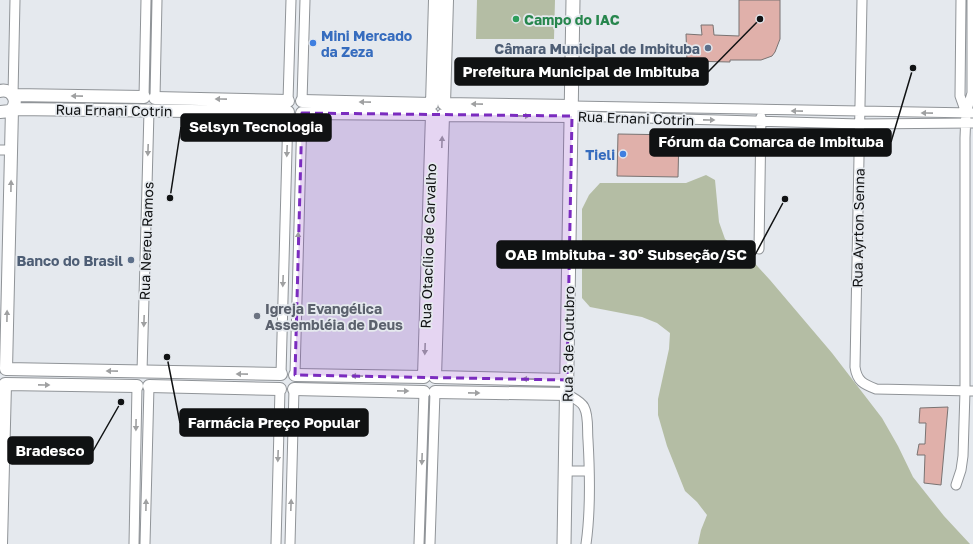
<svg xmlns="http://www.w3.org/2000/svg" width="973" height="544" viewBox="0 0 973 544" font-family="'Golos Text',sans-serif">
<rect width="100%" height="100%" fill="#e5e9ee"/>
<path fill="#b4bda4" d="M477,0H555L554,39H476Z
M706,175L715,180L719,222L725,239L749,257L770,280L832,353L882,418L898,446L913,477L944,516L970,544H698L701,530L707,515L697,502L685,491L667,446L658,415V399L669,349L670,333L657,323L642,317L590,307L582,298V209L589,195L600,183H686Z"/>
<path fill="#e0b0aa" stroke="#797372" d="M739,0H780V39L775,52L772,56L761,60H730V62L687,61L686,34L702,35L701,25H713L714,35L739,36Z
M618,134L679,135L678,177L617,176Z
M948,407L941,485L924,483L925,455H917L919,444H925L926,423H919L920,408Z"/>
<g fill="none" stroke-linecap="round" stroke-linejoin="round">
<defs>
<path id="minor" d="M862,0L855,367C857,381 863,384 876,389L973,391
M961,0L960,96L966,113
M13,95L15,0
M144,97L146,0
M155,98L157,0
M288,101L291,0
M302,101L305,0
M572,106L973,113
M572,116L860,124L973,123
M0,150H11
M759,249L761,117
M142,372L149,111
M281,374L288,112
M295,375L302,113
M567,394C573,398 581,401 584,407C589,416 587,430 588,440C590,475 591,509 586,544
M565,471H589
M956,485L961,470L963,456L965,391V138L966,113L972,93V0
M134,544L137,386
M145,544L149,386
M276,544L280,389
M290,544L294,389
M419,544L424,392
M430,544L435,392"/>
<path id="tertiary" d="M447,0L444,104L572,106
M0,91C13,88 20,103 10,111L0,112
M13,95L144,97
M155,98L288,101
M302,101L432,104L435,0
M281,374L6,369L12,109L288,112
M295,375L424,377L432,114L302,113
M567,380L435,377L443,115L572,116
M149,386L280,389
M294,389L424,392
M435,392L567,394
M1,544L5,384L137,386"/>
<path id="secondary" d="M564,544L573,0"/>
</defs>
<use href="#minor" stroke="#909498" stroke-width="11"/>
<use href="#tertiary" stroke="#909498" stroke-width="14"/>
<use href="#secondary" stroke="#909498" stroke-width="15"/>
<use href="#minor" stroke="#fff" stroke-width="9"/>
<use href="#tertiary" stroke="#fff" stroke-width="12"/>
<use href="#secondary" stroke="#fff" stroke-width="13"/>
</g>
<defs><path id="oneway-solid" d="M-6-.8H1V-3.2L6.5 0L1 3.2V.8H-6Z"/></defs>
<g fill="#9fa0a1">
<use href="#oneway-solid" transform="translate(77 96) rotate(-179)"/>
<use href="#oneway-solid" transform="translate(221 99) rotate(-179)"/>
<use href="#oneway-solid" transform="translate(365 102) rotate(-179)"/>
<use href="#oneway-solid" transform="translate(477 104) rotate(-179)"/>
<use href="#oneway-solid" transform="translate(797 111) rotate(-179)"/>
<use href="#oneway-solid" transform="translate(927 113) rotate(-179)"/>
<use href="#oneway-solid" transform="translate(524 116) rotate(1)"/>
<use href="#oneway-solid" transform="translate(709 120) rotate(1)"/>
<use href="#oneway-solid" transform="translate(442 142) rotate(-88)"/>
<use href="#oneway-solid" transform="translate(148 150) rotate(92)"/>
<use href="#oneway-solid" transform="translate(287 151) rotate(92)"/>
<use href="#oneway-solid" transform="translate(11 186) rotate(-89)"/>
<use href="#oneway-solid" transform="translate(298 238) rotate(-88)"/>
<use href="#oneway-solid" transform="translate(283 281) rotate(92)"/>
<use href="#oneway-solid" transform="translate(7 316) rotate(-89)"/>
<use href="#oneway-solid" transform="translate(144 321) rotate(92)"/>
<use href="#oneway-solid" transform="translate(425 349) rotate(92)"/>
<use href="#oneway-solid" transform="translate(112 371) rotate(-179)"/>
<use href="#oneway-solid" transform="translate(242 374) rotate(-179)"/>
<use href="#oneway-solid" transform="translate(357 376) rotate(-179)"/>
<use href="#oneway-solid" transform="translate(528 379) rotate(-179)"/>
<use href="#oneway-solid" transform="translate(44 385) rotate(1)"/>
<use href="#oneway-solid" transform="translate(403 391) rotate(1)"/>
<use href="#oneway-solid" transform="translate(474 393) rotate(1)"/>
<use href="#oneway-solid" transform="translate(136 425) rotate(91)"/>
<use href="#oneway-solid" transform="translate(278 456) rotate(92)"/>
<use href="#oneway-solid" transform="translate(422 459) rotate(92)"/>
<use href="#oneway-solid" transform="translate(146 505) rotate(-89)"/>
<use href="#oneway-solid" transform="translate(291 505) rotate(-88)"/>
</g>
<path fill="#7b2cbf" fill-opacity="0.2" stroke="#7b2cbf" stroke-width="3" stroke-dasharray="8 5" stroke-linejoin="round" d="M302,113L572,116L567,380L295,375Z"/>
<circle fill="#2e9e5b" stroke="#e5e9ee" stroke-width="1.5" cx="516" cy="19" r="4"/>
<g fill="#3f7fe0" stroke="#e5e9ee" stroke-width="1.5">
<circle cx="313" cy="43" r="4"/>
<circle cx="623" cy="154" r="4"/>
</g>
<g fill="#5c6f8a" stroke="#e5e9ee" stroke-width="1.5">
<circle cx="708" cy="48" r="4"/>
<circle cx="131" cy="260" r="4"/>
</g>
<circle fill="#6b7280" stroke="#e5e9ee" stroke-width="1.5" cx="257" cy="316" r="4"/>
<g text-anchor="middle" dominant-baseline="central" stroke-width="3.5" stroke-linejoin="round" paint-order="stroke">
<g font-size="14" font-weight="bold" fill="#27864d" stroke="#e5e9ee" text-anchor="start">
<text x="524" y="19">Campo do IAC</text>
</g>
<g font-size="14" font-weight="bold" fill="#366cbe" stroke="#e5e9ee" text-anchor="start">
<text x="321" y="35">Mini Mercado<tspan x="321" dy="16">da Zeza</tspan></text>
<text x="615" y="154" text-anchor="end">Tieli</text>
</g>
<g font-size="14" font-weight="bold" fill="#4e5e75" stroke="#e5e9ee" text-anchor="end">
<text x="700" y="48">Câmara Municipal de Imbituba</text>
<text x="123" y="260">Banco do Brasil</text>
</g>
<g font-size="14" fill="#101213" stroke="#e5e9ee">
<text transform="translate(114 110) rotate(1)">Rua Ernani Cotrin</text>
<text transform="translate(636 118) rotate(2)">Rua Ernani Cotrin</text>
<text transform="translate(858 228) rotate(-89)">Rua Ayrton Senna</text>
<text transform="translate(146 241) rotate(-88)">Rua Nereu Ramos</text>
<text transform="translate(428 246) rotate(-88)">Rua Otacílio de Carvalho</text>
<text transform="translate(568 344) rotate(-89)">Rua 3 de Outubro</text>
</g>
<g font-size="14" font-weight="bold" fill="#5b616d" stroke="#e5e9ee" text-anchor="start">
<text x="265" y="308">Igreja Evangélica<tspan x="265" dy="16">Assembléia de Deus</tspan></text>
</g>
</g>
<path fill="none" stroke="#101213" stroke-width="1.5" d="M760 19L708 72M170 198L181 127M913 68L891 142M785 199L755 255M167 357L180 423M121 402L93 451"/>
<g fill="#101213" stroke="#e5e9ee" stroke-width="1.5">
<circle cx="760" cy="19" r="4"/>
<circle cx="170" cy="198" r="4"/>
<circle cx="913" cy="68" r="4"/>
<circle cx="785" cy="199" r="4"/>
<circle cx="167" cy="357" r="4"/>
<circle cx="121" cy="402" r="4"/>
</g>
<g fill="#101213" stroke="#101213" stroke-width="1.5">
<rect x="455" y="58" width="253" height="27" rx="4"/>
<rect x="181" y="114" width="150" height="27" rx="4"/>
<rect x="650" y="129" width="241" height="27" rx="4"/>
<rect x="497" y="241" width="258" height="27" rx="4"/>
<rect x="180" y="409" width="188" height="27" rx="4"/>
<rect x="8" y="437" width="85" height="27" rx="4"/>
</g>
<g font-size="15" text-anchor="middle" font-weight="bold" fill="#fff">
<text x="581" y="77">Prefeitura Municipal de Imbituba</text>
<text x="256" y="132">Selsyn Tecnologia</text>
<text x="771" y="147">Fórum da Comarca de Imbituba</text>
<text x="626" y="260">OAB Imbituba - 30° Subseção/SC</text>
<text x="274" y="428">Farmácia Preço Popular</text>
<text x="50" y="456">Bradesco</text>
</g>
</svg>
